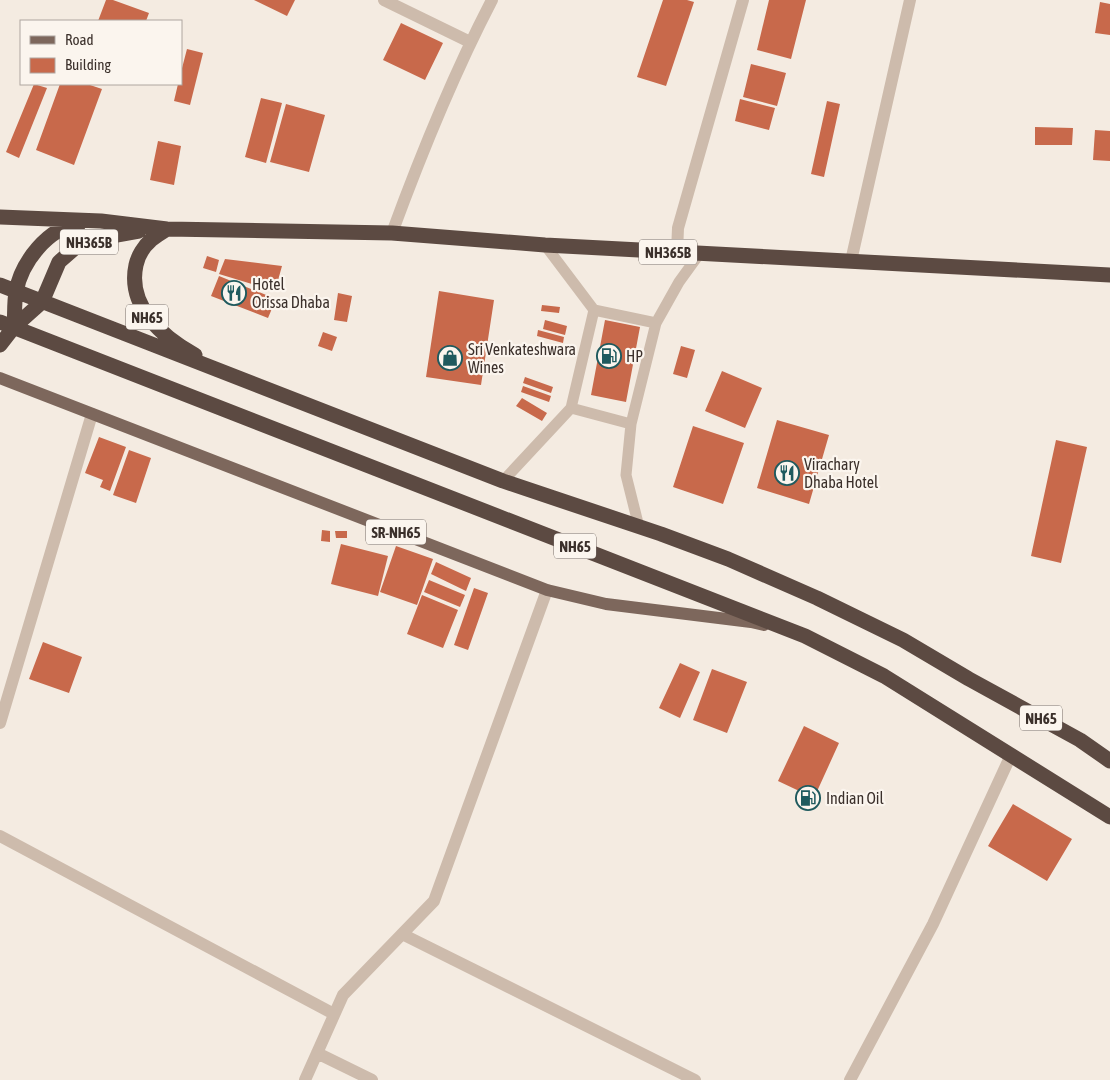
<svg xmlns="http://www.w3.org/2000/svg" width="1110" height="1080" viewBox="0 0 1110 1080" font-family="'Asap Condensed',sans-serif">
<rect width="100%" height="100%" fill="#f4ebe1"/>
<path fill="#c8694b" d="M106,0H113L149,13L146,21H98Z
M254,0H295L287,16Z
M663,0H687L694,2L666,86L637,77Z
M769,0H806L791,59L757,50Z
M1100,2L1110,4V35L1095,33Z
M401,23L443,43L425,80L383,60Z
M187,49L203,53L190,105L174,101L178,84H181V72Z
M751,64L786,73L777,106L743,97Z
M34,84L47,88L19,158L6,152Z
M60,84H87L102,89L74,165L36,150Z
M261,98L282,103L266,163L245,157Z
M740,99L775,108L769,130L735,121Z
M827,101L840,104L824,177L811,174Z
M286,104L325,115L309,172L270,162Z
M1035,127L1073,128L1072,145H1035Z
M1095,130L1110,131V161L1093,160Z
M158,141L181,146L174,185L150,180Z
M207,256L219,260L216,272L203,268Z
M225,259L282,266L275,291L219,274Z
M219,276L276,299L268,318L211,296Z
M439,291L494,300L481,385L426,377Z
M338,293L352,296L347,322L334,320Z
M542,305L560,307L559,313L541,311Z
M545,320L567,326L565,335L543,329Z
M605,320L640,327L626,402L591,395Z
M538,330L564,337L563,343L537,336Z
M323,332L337,337L332,351L318,346Z
M681,346L695,350L687,378L673,374Z
M722,371L762,388L745,428L705,411Z
M525,377L553,387L551,393L523,383Z
M523,386L551,396L549,402L521,392Z
M522,398L547,413L542,421L516,406Z
M777,420L829,435L809,504L757,488Z
M693,426L744,443L723,504L673,487Z
M99,437L126,447L110,491L100,487L103,480L85,473Z
M1056,440L1087,447L1061,563L1031,556Z
M129,450L151,458L136,503L113,495Z
M322,530L330,531V542L321,541Z
M335,531H347V538H336Z
M341,544L388,556L378,596L331,584Z
M396,546L433,559L417,605L380,592Z
M436,562L471,578L466,591L431,574Z
M429,580L465,595L460,607L424,592Z
M474,588L488,593L468,650L454,645Z
M422,595L458,610L443,648L407,634Z
M43,642L82,657L69,693L29,679Z
M680,663L700,672L680,718L659,708Z
M712,669L747,682L727,733L693,720Z
M804,726L839,743L814,798L778,781Z
M1013,804L1072,839L1047,881L988,846Z"/>
<g fill="none" stroke-linecap="round" stroke-linejoin="round">
<path stroke="#cdbbac" stroke-width="11" d="M545,245L594,310L656,323L679,282L700,253
M571,408L594,310
M631,424L656,323
M503,481L571,408L631,424L626,475L639,527"/>
<path stroke="#cdbbac" stroke-width="12" d="M384,0L470,42
M392,233C421,154 453,75 492,0
M677,252L678,228L743,0
M851,261L910,0
M0,723L92,414
M0,836L334,1014
M402,934L695,1080
M317,1053L372,1080
M305,1080L343,995L434,901L547,590
M850,1080L933,924L1011,755"/>
<path stroke="#7d675c" stroke-width="12" d="M0,378L547,590L606,604L751,622L764,625"/>
<path stroke="#5c4a42" stroke-width="15" d="M0,217L101,221L167,229L392,233L545,245L1110,275
M167,229C162,232 156,236 151,240C144,246 138,256 136,265C127,306 162,337 195,355
M0,285L503,481L661,534L728,559L817,598L903,640L969,679L1080,740L1110,761
M0,322L805,636L884,676L1110,817
M14,327C15,316 14,303 16,292C21,263 48,227 79,224
M0,345L14,327L42,302L59,262L76,247L100,238L139,231"/>
</g>
<defs>
<symbol id="restaurant-ring" viewBox="-11 -11 22 22"><circle r="9.5" fill="#fbf5ee" stroke="#1f5a5e" stroke-width="1.5"/><path d="M-5-6h1v4h1v-4h1v4h1v-4h1v5L-1.5 .5V6h-2V.5L-5-1ZM5-6V6H3V1.5H1.5Q1.5-4 5-6Z" fill="#1f5a5e"/></symbol>
<symbol id="fuel-ring" viewBox="-11 -11 22 22"><circle r="9.5" fill="#fbf5ee" stroke="#1f5a5e" stroke-width="1.5"/><path d="M-5.5-6h7V0h2V4h1.3V-2.5L3-4.5l.8-.8L6-3V5H2.5V1h-1V6h-7ZM-4.2-4.7v3.2H.2V-4.7Z" fill="#1f5a5e"/></symbol>
<symbol id="shop-ring" viewBox="-11 -11 22 22"><circle r="9.5" fill="#fbf5ee" stroke="#1f5a5e" stroke-width="1.5"/><path d="M-5-2.5h2.3a2.7 3.5 0 0 1 5.4 0H5L5.5 6h-11ZM-1.5-2.5h3a1.5 2.3 0 0 0-3 0Z" fill="#1f5a5e"/></symbol>
</defs>
<g fill-rule="evenodd">
<use href="#restaurant-ring" x="220" y="279" width="28" height="28"/>
<use href="#fuel-ring" x="595" y="342" width="28" height="28"/>
<use href="#shop-ring" x="436" y="344" width="28" height="28"/>
<use href="#restaurant-ring" x="773" y="459" width="28" height="28"/>
<use href="#fuel-ring" x="794" y="784" width="28" height="28"/>
</g>
<g text-anchor="middle" dominant-baseline="central" stroke-width="4.5" stroke-linejoin="round" paint-order="stroke">
<g fill="#fbf5ee" stroke="#756b66" stroke-width="1">
<rect x="60" y="229.5" width="58" height="25" rx="4"/>
<rect x="639" y="239.5" width="58" height="25" rx="4"/>
<rect x="126" y="304.5" width="42" height="25" rx="4"/>
<rect x="366" y="519.5" width="60" height="25" rx="4"/>
<rect x="554" y="533.5" width="42" height="25" rx="4"/>
<rect x="1020" y="705.5" width="42" height="25" rx="4"/>
</g>
<g font-size="15" font-weight="bold" fill="#3b302b">
<text x="89" y="242">NH365B</text>
<text x="668" y="252">NH365B</text>
<text x="147" y="317">NH65</text>
<text x="396" y="532">SR-NH65</text>
<text x="575" y="546">NH65</text>
<text x="1041" y="718">NH65</text>
</g>
<g font-size="16" fill="#3b302b" stroke="#fbf5ee" text-anchor="start">
<text x="252" y="284">Hotel<tspan x="252" dy="18">Orissa Dhaba</tspan></text>
<text x="468" y="349">Sri Venkateshwara<tspan x="468" dy="18">Wines</tspan></text>
<text x="626" y="356">HP</text>
<text x="804" y="464">Virachary<tspan x="804" dy="18">Dhaba Hotel</tspan></text>
<text x="826" y="798">Indian Oil</text>
</g>
</g>
<rect x="20" y="20" width="162" height="65" fill="#fbf5ee" stroke="#aea6a0"/>
<rect x="30" y="36" width="25" height="8" fill="#7d675c" stroke="#aea6a0"/>
<text x="65" y="45" font-size="15" fill="#3b302b">Road</text>
<rect x="30" y="58" width="25" height="15" fill="#c8694b" stroke="#aea6a0"/>
<text x="65" y="70" font-size="15" fill="#3b302b">Building</text>
</svg>
